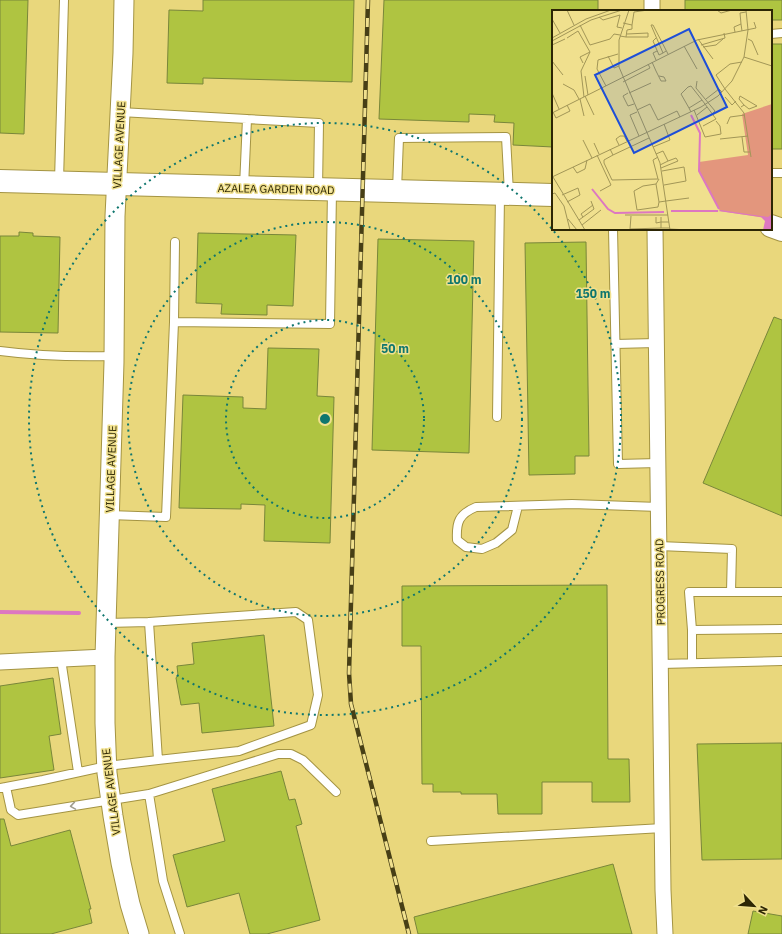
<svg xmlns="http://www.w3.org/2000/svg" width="782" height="934" viewBox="0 0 782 934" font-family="'IBM Plex Sans',sans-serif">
<rect width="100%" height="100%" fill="#f0e08e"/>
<path fill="#e9d77c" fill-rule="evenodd" d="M0,0H782V934H0ZM553,11H771V229H553Z"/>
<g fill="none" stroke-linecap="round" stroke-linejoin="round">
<path stroke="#dd77c1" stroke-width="4" d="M0,612L79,613"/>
</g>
<path fill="#afc441" stroke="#79863a" d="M0,0H28L24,134L0,133Z
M203,0H354L352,82L203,78V84L167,83L169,10L203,11Z
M384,0H598V11H553V147L513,145L514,123L494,122L495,115L469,114V122L379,119Z
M685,0H782V20H771V11H685Z
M771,44H782V149H771Z
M19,232L33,233V236L60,237L58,333L0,332V236H19Z
M198,233L296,235L293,306L267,305V315L221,314L222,304L196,303Z
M378,239L474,241L469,453L372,450Z
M586,242L589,456H575V474L529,475L525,243Z
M774,317L782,320V516L703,483Z
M268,348L319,349L317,396L334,397L330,543L264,541L265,505L241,504V509L179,508L183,395L243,397V408L266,409Z
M607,585L608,759H629L630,802H592V782H542V814H498L497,794H461V792H433V784H422L421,646H402V586Z
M264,635L274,726L202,733L199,703L181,705L176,678L178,675L177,666L194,664L192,643Z
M53,678L61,734L49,736L54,770L0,778V686Z
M782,743V859L702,860L697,744Z
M281,771L289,800L295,799L302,824L296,826L320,920L267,934H250L239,893L187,907L173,855L225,841L212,789Z
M0,819H4L11,846L70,830L91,909H89L92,923L51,934H0Z
M613,864L632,934H418L414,917Z
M753,911L782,916V934H748Z"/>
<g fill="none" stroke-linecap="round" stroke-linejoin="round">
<defs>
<path id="service" d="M771,34L782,33
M120,112L319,123L318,189
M771,173H782
M59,181L64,0
M244,187L247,119
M397,190L399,138L506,137L509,193
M613,229L618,464L658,463
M174,322L175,242
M615,344L656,343
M0,351C38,356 76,357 114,356
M497,417L500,195
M518,506L512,530L496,543L482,549L466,547L457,540C456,522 459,514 476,507L572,504L659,507
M109,515L166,517L174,322L330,324L332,190
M659,546L732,549L731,592
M149,622L296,612L308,620L318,695L311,725L239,751L158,760
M692,630L689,592H782
M61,659L78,772
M692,663V630L782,629
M661,664L782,661
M6,787L11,810L18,815L149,794L278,754H291L303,760L336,792
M0,788L43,780L107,766L158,760L149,622L106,623
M149,794L163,881L180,934
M431,841L663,828"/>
<path id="minor" d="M652,0V11
M655,229L663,890L665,934
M0,662L105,657"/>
<path id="tertiary" d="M124,0L123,53L115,216L114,362L105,657V723L107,773L113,816L121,863L130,904L139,934"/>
<path id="secondary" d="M0,181L553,195
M771,226L782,230"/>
</defs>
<use href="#service" stroke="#a49443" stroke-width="10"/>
<use href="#minor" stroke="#a49443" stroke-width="17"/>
<use href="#tertiary" stroke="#a49443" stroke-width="21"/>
<use href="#secondary" stroke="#a49443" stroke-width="24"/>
<use href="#service" stroke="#fff" stroke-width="8"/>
<use href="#minor" stroke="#fff" stroke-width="15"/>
<use href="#tertiary" stroke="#fff" stroke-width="19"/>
<use href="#secondary" stroke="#fff" stroke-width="22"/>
<defs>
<path id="rail" d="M368,0L349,673L351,704L409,934"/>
</defs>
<use href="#rail" stroke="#473f16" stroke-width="4.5"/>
<use href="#rail" stroke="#f0e08e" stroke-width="3" stroke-dasharray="9" stroke-linecap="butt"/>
</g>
<defs><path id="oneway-chevron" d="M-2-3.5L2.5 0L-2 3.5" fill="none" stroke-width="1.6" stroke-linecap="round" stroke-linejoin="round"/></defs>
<use stroke="#a09d8e" href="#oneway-chevron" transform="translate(73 806) rotate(171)"/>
<g fill="none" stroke="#0f766e" stroke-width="2" stroke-dasharray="2 4">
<circle cx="325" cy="419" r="99"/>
<circle cx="325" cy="419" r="197"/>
<circle cx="325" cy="419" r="296"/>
</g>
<g text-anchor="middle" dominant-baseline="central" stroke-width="3" stroke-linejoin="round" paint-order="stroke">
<g font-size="11" fill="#2d2604" stroke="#f0e08e">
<text transform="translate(119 145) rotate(-87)">VILLAGE AVENUE</text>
<text transform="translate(276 189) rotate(1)">AZALEA GARDEN ROAD</text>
<text transform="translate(111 469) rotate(-88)">VILLAGE AVENUE</text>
<text transform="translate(660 582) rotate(-91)">PROGRESS ROAD</text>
<text transform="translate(111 792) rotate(-97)">VILLAGE AVENUE</text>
</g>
</g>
<g transform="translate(552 10)">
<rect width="220" height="220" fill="#f0e08e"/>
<path d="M220,94V209L168,201L147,160V152L196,145L190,104Z" fill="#e3967d"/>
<path d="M169,200L216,207L220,204V220H211L213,211L209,207L166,201Z" fill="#dd77c1"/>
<path fill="none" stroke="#dd77c1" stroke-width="2" d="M139,105L148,123L147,161L167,199M40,179L56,199L63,203L112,202M119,201H166"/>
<path fill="none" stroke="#a29657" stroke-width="1" d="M15,0L22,15M77,0L67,30V57L108,153L118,220M165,0L169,3L180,0M47,7L51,10L68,5L65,17L70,18M0,9L8,23M189,14L188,3L194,2M28,15L38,35L58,29L62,24L68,25M80,15L82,2L96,0M183,22L182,17L189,14L190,21M68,26L74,27L75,20L80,19V15L71,13M74,27H96V23L75,24M0,28L34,9L59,0M15,28L26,21L38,42L29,61L32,87M104,28L101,31L107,45L111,43M146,29L161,49M196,29L200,31L206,45M0,31L39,10L70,0M0,35L13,29M149,35L173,28L172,23M132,36L145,59M151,37L164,35L171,29M114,41L111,43L99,15H101L116,44M56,46L62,58L67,56M192,47L220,56M104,50L101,43L105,41M0,51L11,65M100,52L104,61L109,71H114L112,67L107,66M31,53L28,47L38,42M33,66L36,85M145,71L144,78L163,101L160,104M71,72L98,58L96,54M11,74L22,80L27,89M54,76L45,59L46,50L66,44M173,79L192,103L199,147M173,79L164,65L178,54L190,52M0,83L7,99M76,83L71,86L76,96L82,94M77,83L99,73M33,86L42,105M173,87L180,95L184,91M28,89L32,106M154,89L167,79L170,82M189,97L192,95L187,89L188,86L205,96L197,99L192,95M137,98L129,84L136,77L139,76L150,90M85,100L98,94L106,110L125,101L128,107M142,100L153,127L169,124L168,116L164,111M1,102L4,108L18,101L15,95M85,102L78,105L87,126M139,102L137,98L150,90L164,109L151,116M0,103L145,30L204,18L202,12M145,105L155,97M175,114L178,107L193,105M190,127L192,142H198M168,129L196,126M31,130L40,148M42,133L47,144M67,135L64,129L68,126H72L75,131M101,137L118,130L112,114M58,139L61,145L52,150V153L60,170L106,169L101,150L106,147M104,144L111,141L116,151L108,155M45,145L59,175L48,181M61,145L97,128M21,157L25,163L33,159L35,150M109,158L126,151L124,148L116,151M110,161L132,157L134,171L112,175M0,167L149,97L166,86L180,71L192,47L196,20L194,0M1,167L33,220M104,174L91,176L82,181L85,200L106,197L107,192L114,191M0,184L3,183L12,196L18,220M10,185L26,178L28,185L15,192M114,191L137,188M107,192L104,174L107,169M73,205H116M79,206L78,219L109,218M31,207L29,204L41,195M104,207V213L109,212V207M16,209L25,220M27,210L42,199L39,191M117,212H109V218H118M30,215L49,200M118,219L136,220"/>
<path fill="#1d4ed8" fill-opacity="0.15" stroke="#1d4ed8" stroke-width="2" d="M137,19L175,97L82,143L43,65Z"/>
<rect width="220" height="220" fill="none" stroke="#2d2604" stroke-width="2"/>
</g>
<circle cx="325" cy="419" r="6" fill="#0f766e" stroke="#f0e08e" stroke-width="2"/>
<g font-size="12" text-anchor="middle" font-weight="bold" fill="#0f766e" stroke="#f0e08e" stroke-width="3" stroke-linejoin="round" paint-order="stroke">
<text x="464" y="284">100 m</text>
<text x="593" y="298">150 m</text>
<text x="395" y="353">50 m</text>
</g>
<g transform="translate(754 906) rotate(116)" stroke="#f0e08e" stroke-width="3" paint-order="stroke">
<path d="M0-3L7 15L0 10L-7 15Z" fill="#2d2604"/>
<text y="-6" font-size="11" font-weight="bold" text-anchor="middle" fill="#2d2604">N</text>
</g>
</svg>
